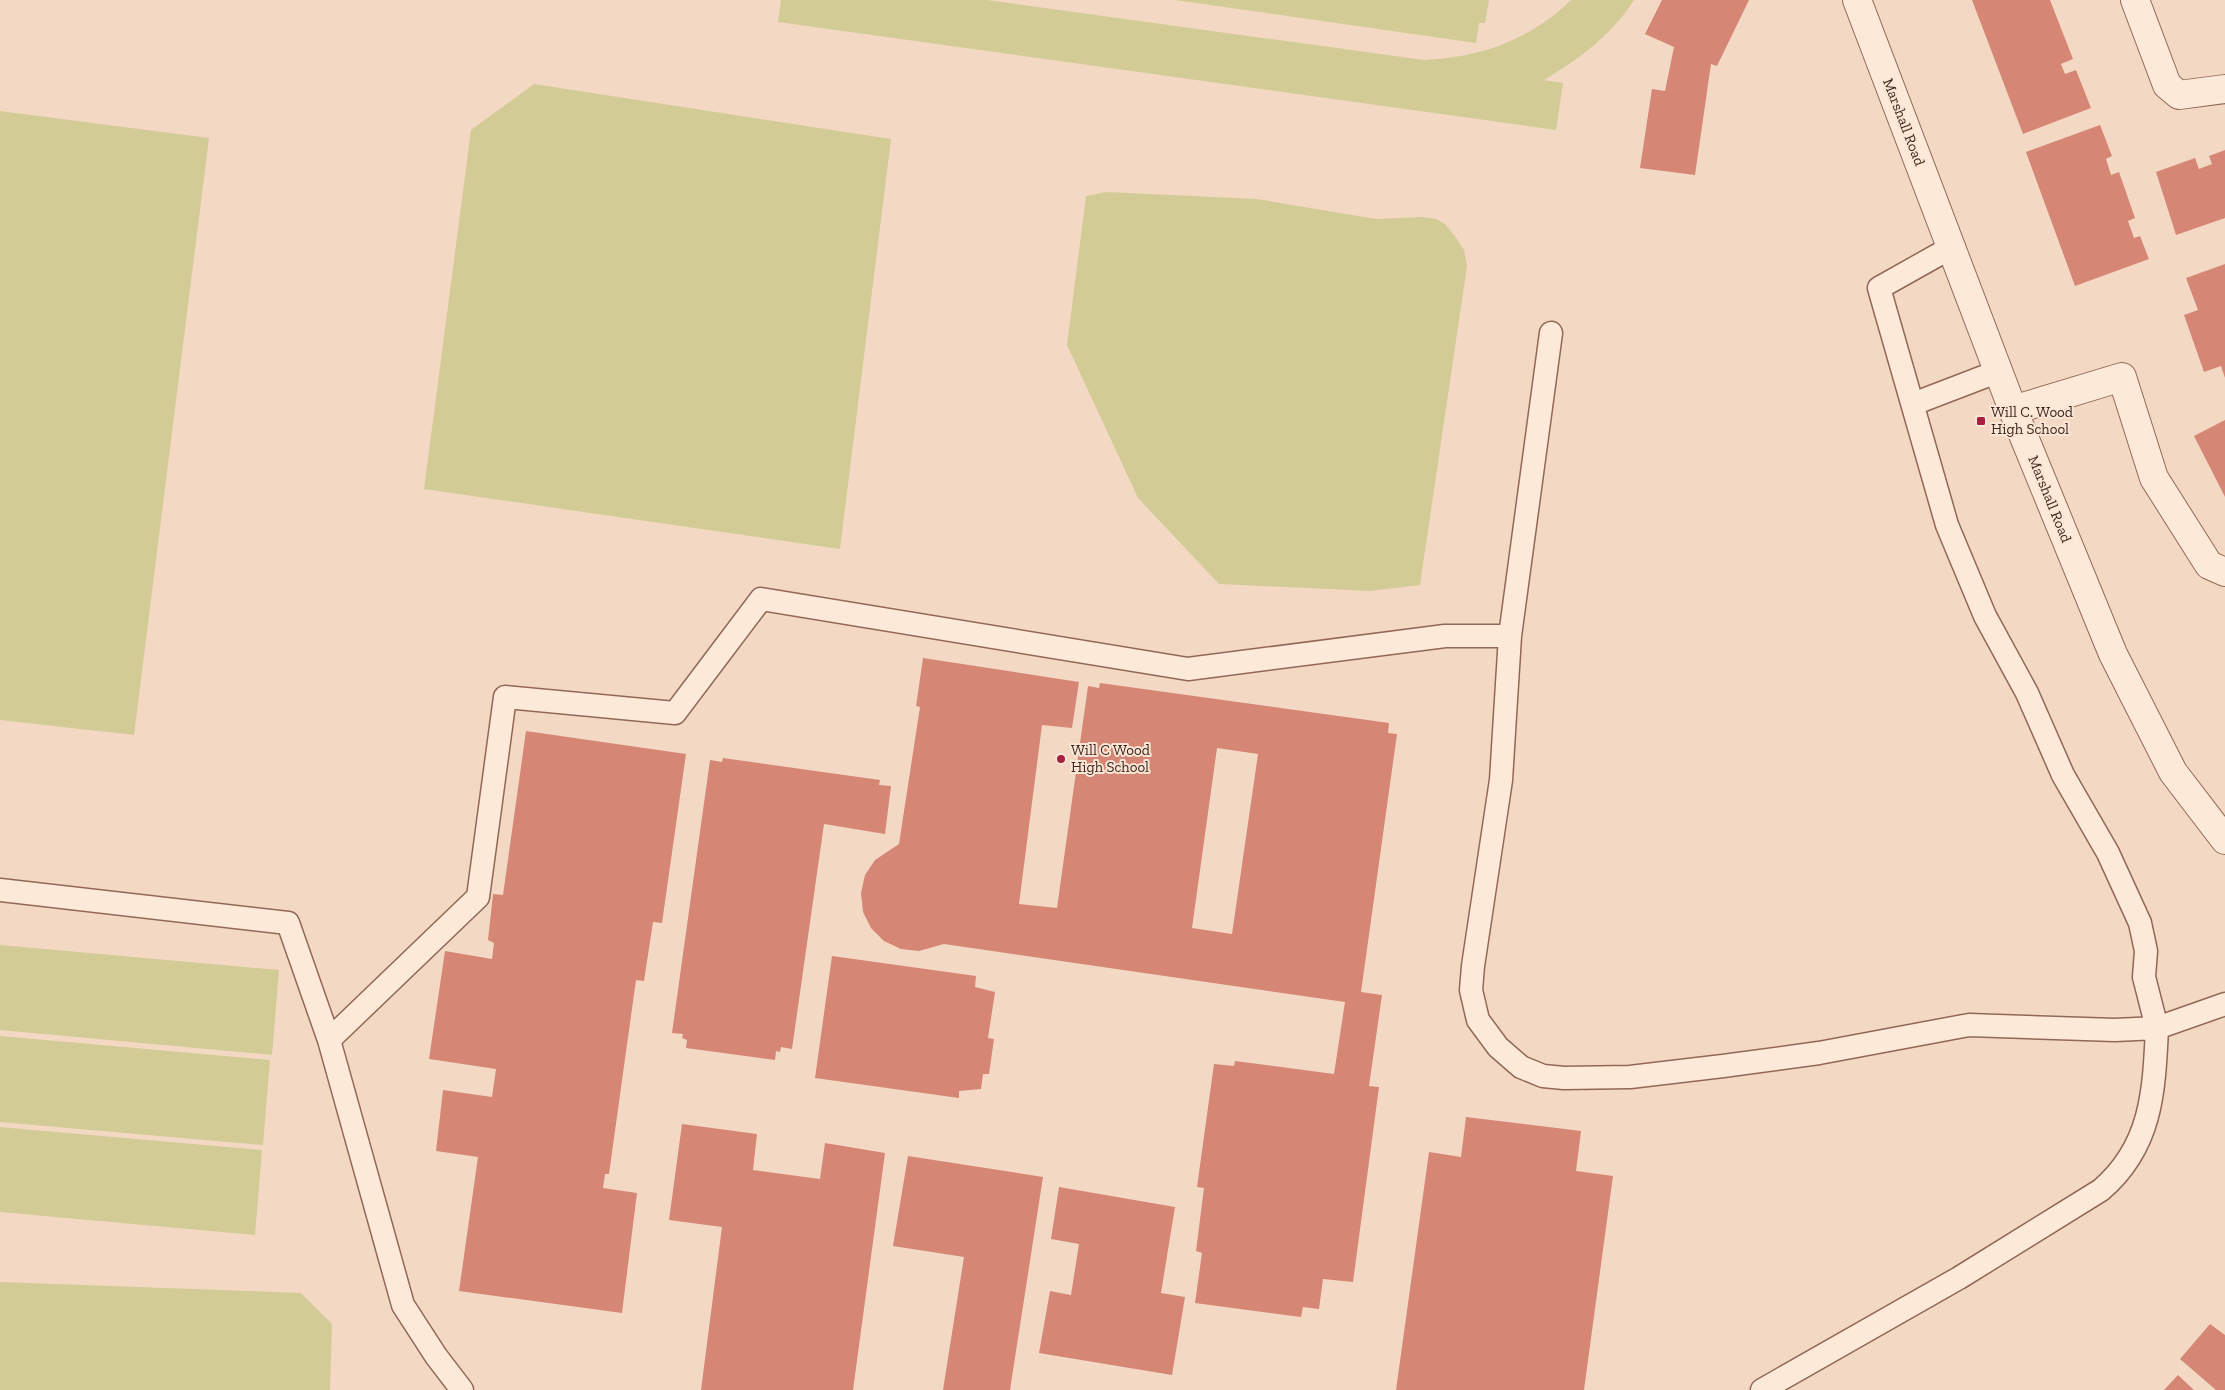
<svg xmlns="http://www.w3.org/2000/svg" width="2225" height="1390" viewBox="0 0 2225 1390" font-family="'Zilla Slab',serif">
<rect width="100%" height="100%" fill="#f3d9c4"/>
<path fill="#d3cb96" d="M781,0H987L1424,60C1481,57 1530,40 1571,0H1634C1612,35 1579,59 1544,80L1563,83L1556,130L778,22Z
M1175,0H1489L1485,23H1479L1476,43Z
M534,84L891,139L840,549L424,489L471,130Z
M0,111L209,138L134,735L0,720Z
M1107,192L1257,199L1376,219L1422,217L1436,219L1445,224L1457,239L1464,250L1467,266L1420,585L1370,591L1219,584L1138,498L1067,345L1086,196Z
M0,945L279,970L272,1055L0,1030Z
M0,1036L270,1060L263,1145L0,1122Z
M0,1127L262,1150L255,1235L0,1212Z
M0,1282L301,1293L332,1324L330,1390H0Z"/>
<path fill="#d68675" fill-rule="evenodd" d="M1662,0H1749L1717,66L1711,64L1695,175L1640,168L1652,89L1665,91L1674,47L1645,34Z
M1972,0H2050L2073,59L2061,64L2065,74L2076,70L2091,108L2023,134Z
M2100,125L2112,156L2106,159L2111,175L2119,172L2135,218L2128,221L2134,238L2140,236L2149,259L2075,286L2026,152Z
M2225,150V218L2176,235L2156,172L2195,158L2199,169L2212,164L2209,156Z
M2225,264V378L2221,366L2204,372L2184,315L2198,310L2186,278Z
M2225,420V497L2194,436Z
M923,658L1079,682L1072,728L1042,725L1019,904L1057,908L1088,686L1099,688L1100,683L1389,723L1388,733L1397,734L1361,992L1382,995L1369,1086L1379,1087L1353,1282L1323,1279L1319,1309L1303,1307L1301,1317L1195,1303L1202,1253L1196,1251L1204,1188L1197,1187L1214,1064L1234,1066L1235,1061L1334,1074L1345,1002L944,944L919,951L901,949L884,941L871,928L863,912L861,893L865,875L875,860L899,844L920,707L916,706ZM1217,748L1258,754L1232,934L1192,928Z
M526,731L686,754L662,923L653,922L644,981L636,980L609,1174H605L603,1188L637,1193L622,1313L459,1291L478,1157L436,1151L443,1090L492,1097L496,1069L429,1059L445,951L492,959L494,943L488,940L493,894L503,895Z
M723,758L880,780L879,785L891,786L885,834L824,824L792,1049L781,1047L780,1052L776,1051L775,1060L686,1048L687,1040L682,1038L683,1034L672,1033L710,760L722,762Z
M832,956L976,976L975,987L995,992L988,1038L994,1039L989,1074H983L981,1089L959,1091V1098L815,1078Z
M1466,1117L1581,1131L1576,1171L1613,1176L1584,1390H1396L1429,1152L1461,1157Z
M682,1124L757,1134L753,1170L820,1179L825,1143L885,1153L853,1390H701L722,1227L669,1220Z
M908,1156L1043,1177L1010,1390H943L964,1257L893,1246Z
M1059,1187L1175,1207L1161,1293L1185,1297L1172,1375L1039,1353L1050,1291L1071,1295L1079,1244L1051,1239Z
M2210,1324L2225,1335V1390H2216L2180,1359Z
M2178,1375L2194,1390H2164Z"/>
<g fill="none" stroke-linecap="round" stroke-linejoin="round">
<defs>
<path id="service" d="M1952,247L1879,288L1947,525L1985,616L2027,693L2063,775L2108,853L2140,923L2146,951L2144,977L2157,1028L2225,1004
M1551,333L1510,636L1501,780L1473,966L1471,990L1478,1020L1498,1047L1521,1067L1543,1076L1564,1078L1630,1077L1723,1066L1819,1053L1969,1025L2115,1030L2157,1028C2154,1092 2152,1146 2101,1190L1959,1278L1762,1390
M1913,404L1999,371
M0,890L288,923L329,1040L403,1305L436,1356L462,1390
M329,1040L478,897L505,697L675,713L761,599L1188,669L1445,636H1510"/>
<path id="minor" d="M2135,0L2167,85L2179,95L2225,89
M2013,410L2122,377L2154,478L2209,565L2225,572"/>
<path id="tertiary" d="M1857,0L2013,410L2113,654L2173,772L2225,840"/>
</defs>
<use href="#service" stroke="#916857" stroke-width="25"/>
<use href="#minor" stroke="#916857" stroke-width="30"/>
<use href="#tertiary" stroke="#916857" stroke-width="30"/>
<use href="#service" stroke="#fde9d8" stroke-width="22"/>
<use href="#minor" stroke="#fde9d8" stroke-width="28"/>
<use href="#tertiary" stroke="#fde9d8" stroke-width="28"/>
</g>
<g fill="#a72042" stroke="#fae6d4" stroke-width="2">
<rect x="1976" y="416" width="10" height="10" rx="2.5"/>
<circle cx="1061" cy="759" r="5"/>
</g>
<g text-anchor="middle" dominant-baseline="central" stroke-width="4" stroke-linejoin="round" paint-order="stroke">
<g font-size="15" fill="#3f251d" stroke="#fae6d4">
<text transform="translate(1904 122) rotate(69)">Marshall Road</text>
<text transform="translate(2050 499) rotate(68)">Marshall Road</text>
</g>
<g font-size="15" fill="#3f251d" stroke="#fae6d4" text-anchor="start">
<text x="1991" y="412">Will C. Wood<tspan x="1991" dy="17">High School</tspan></text>
<text x="1071" y="750">Will C Wood<tspan x="1071" dy="17">High School</tspan></text>
</g>
</g>
</svg>
